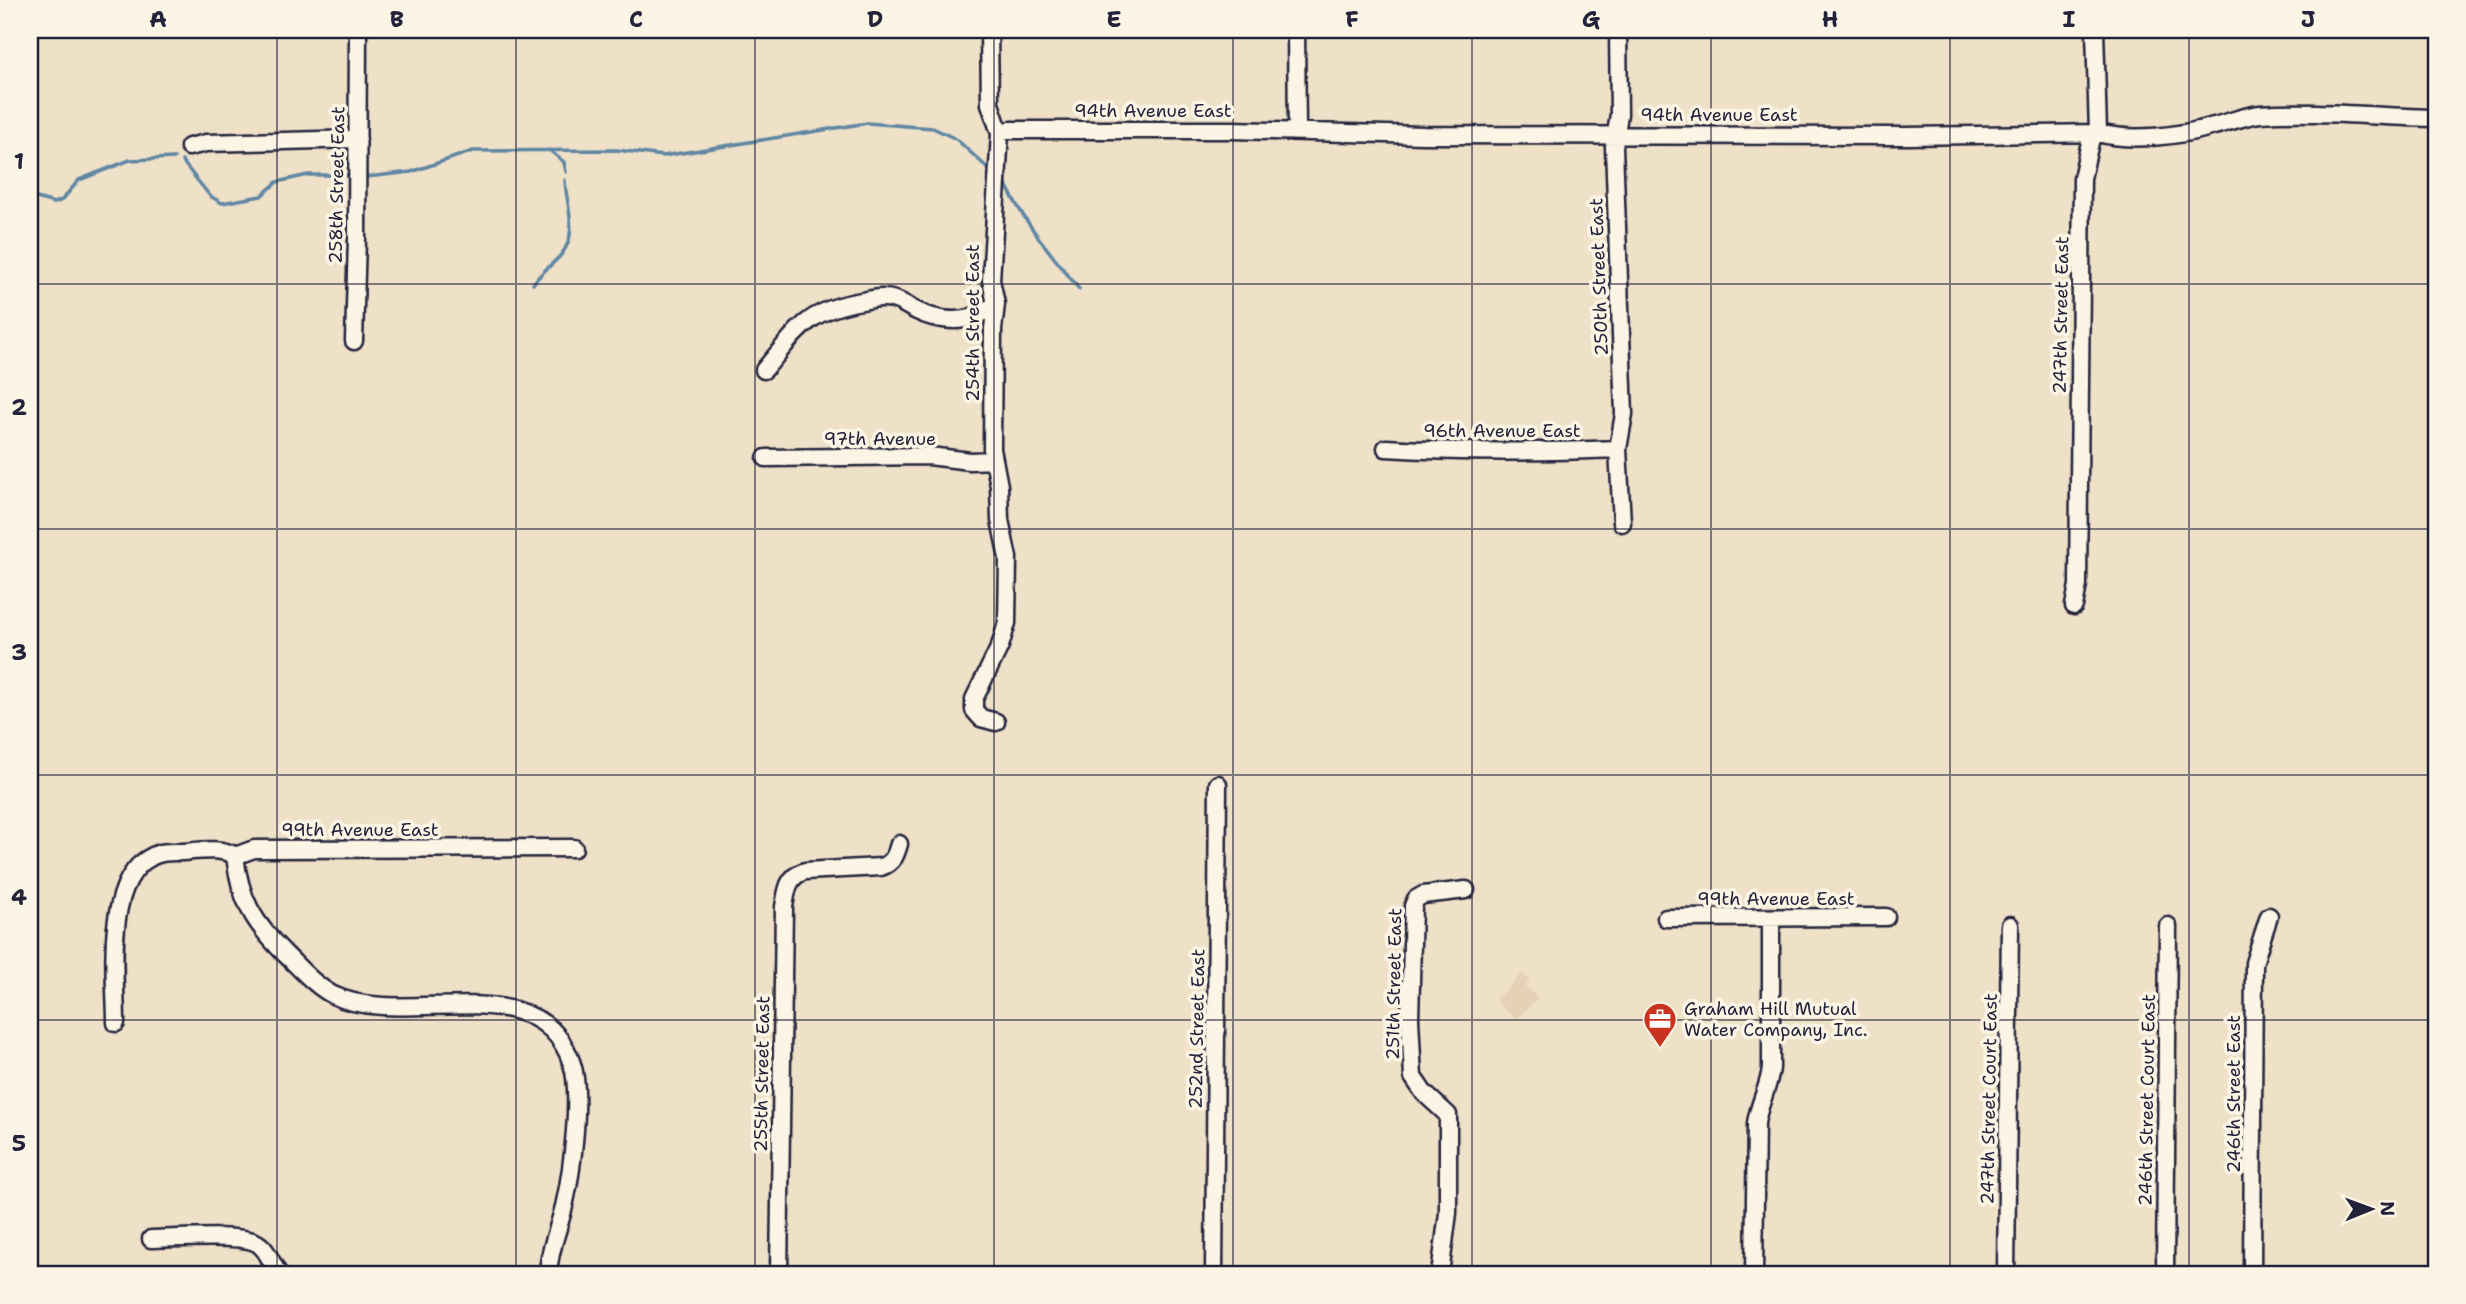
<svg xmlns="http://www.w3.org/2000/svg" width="2466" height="1304" viewBox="0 0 2466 1304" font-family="'Shantell Sans',sans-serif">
<rect width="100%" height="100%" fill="#efe0c8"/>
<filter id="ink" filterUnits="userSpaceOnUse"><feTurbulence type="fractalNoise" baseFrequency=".0143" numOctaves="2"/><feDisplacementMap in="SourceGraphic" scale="14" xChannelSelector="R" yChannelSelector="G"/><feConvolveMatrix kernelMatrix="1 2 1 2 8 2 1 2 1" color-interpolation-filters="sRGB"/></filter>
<g filter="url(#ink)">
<path fill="#e6d1b4" d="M1523,973L1530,980L1525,986L1538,998L1516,1020L1495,1000Z"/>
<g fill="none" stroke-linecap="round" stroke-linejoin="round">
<path stroke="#5f86a3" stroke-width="3.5" d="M549,150L564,162L566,172
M182,161L210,196L222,203L261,196L277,182L308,175H349
M367,177L411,172L473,151L617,150L663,156L867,123L933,128L956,139L992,172
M1004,180C1021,219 1052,255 1079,289
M30,196L54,203L62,200L79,180L130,160L174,158
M533,284C540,273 551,266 560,256C580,234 566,206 565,180"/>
<defs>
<path id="minor" d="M989,30L990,104L1000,133L991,280L996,304L993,329L992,449L999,486L1000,520L1008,558L1007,623L1000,646L974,699V710L981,718L996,722
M1296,30L1297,132
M1618,30L1619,114L1614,147L1624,414L1618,449L1622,523
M1000,133L1010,130H1232L1424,135L1907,136L2098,133C2131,142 2181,136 2214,126C2230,122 2244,116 2260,114C2315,110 2380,117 2436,118
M189,147L206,143L358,139
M354,341L357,239L358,30
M764,370C798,330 807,310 862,301C873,299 884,296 895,300C903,302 911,309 919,312C934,319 956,323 972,317C980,315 989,308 996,304
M1386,448C1463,453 1541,452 1618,449
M766,458L929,456L970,461L994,460
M2074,606L2078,585L2082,178L2091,138L2098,133L2095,30
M235,856C240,900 254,923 284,953C299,967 314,985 333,995C405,1030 540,964 572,1064C582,1093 572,1171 565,1202C560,1226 549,1249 548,1274
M235,856L254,849L574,848
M1666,918L1886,917
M116,1023C116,978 103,881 151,857C161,851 171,852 182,852C198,851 222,847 235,856
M151,1239C173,1239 240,1233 257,1243C268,1249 271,1264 279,1274
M779,1274L784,907C787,890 787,877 805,871L881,867C893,863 896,855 899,844
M1214,1274L1218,784
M1440,1274L1448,1213V1115L1424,1093L1413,1077L1410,1019L1413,906L1416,899L1423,895L1466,890
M1754,1274L1756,1123C1759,1103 1769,1087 1771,1068V918
M2006,1274L2010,925
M2165,1274L2168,926
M2252,1274L2254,963L2269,916"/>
</defs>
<use href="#minor" stroke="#22223b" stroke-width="21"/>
<use href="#minor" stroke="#fcf5e5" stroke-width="16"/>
</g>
</g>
<path fill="none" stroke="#22223b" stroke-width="2" stroke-opacity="0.55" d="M277,30V1274M516,30V1274M755,30V1274M994,30V1274M1233,30V1274M1472,30V1274M1711,30V1274M1950,30V1274M2189,30V1274M30,284H2436M30,529H2436M30,775H2436M30,1020H2436"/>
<defs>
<symbol id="office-pin" viewBox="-11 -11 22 30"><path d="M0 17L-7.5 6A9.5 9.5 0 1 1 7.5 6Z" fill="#c8321e" stroke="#fcf5e5"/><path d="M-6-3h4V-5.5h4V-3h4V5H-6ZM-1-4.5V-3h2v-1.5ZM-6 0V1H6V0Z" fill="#fff"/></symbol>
</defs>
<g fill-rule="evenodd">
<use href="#office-pin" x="1641" y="1000" width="38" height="52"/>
</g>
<g text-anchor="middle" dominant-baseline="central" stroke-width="7" stroke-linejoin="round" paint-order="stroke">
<g font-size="18" fill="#22223b" stroke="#fcf5e5">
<text x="1153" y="111">94th Avenue East</text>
<text x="1719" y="115">94th Avenue East</text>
<text transform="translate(337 185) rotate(-89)">258th Street East</text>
<text transform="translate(1599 277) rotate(-92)">250th Street East</text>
<text transform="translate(2061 315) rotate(-89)">247th Street East</text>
<text transform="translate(973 323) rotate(-90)">254th Street East</text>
<text x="1502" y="431">96th Avenue East</text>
<text x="880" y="439">97th Avenue</text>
<text x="360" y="830">99th Avenue East</text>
<text x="1776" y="899">99th Avenue East</text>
<text transform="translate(1394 984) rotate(-89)">251th Street East</text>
<text transform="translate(1197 1029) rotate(-89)">252nd Street East</text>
<text transform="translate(762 1074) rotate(-89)">255th Street East</text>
<text transform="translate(2234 1094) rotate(-90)">246th Street East</text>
<text transform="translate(1989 1099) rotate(-89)">247th Street Court East</text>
<text transform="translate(2147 1100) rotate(-89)">246th Street Court East</text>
</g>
<g font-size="18" fill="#22223b" stroke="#fcf5e5" text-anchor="start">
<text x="1684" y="1009">Graham Hill Mutual<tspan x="1684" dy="21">Water Company, Inc.</tspan></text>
</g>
</g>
<rect width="2466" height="1304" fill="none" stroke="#fcf5e5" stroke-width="77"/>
<g transform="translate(2371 1209) rotate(89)" stroke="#fcf5e5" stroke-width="5" paint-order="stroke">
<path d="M0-5L12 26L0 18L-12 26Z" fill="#22223b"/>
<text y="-10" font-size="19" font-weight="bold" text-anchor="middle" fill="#22223b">N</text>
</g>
<rect x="38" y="38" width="2390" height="1228" fill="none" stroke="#22223b" stroke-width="2.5"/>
<g font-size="23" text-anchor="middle" font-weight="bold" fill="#22223b">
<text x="158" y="27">A</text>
<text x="397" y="27">B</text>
<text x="636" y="27">C</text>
<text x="875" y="27">D</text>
<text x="1114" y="27">E</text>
<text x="1352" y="27">F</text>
<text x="1591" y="27">G</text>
<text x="1830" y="27">H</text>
<text x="2069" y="27">I</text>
<text x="2308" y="27">J</text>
<text x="19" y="169">1</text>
<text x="19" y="415">2</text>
<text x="19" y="660">3</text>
<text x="19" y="905">4</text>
<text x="19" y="1151">5</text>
</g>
</svg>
